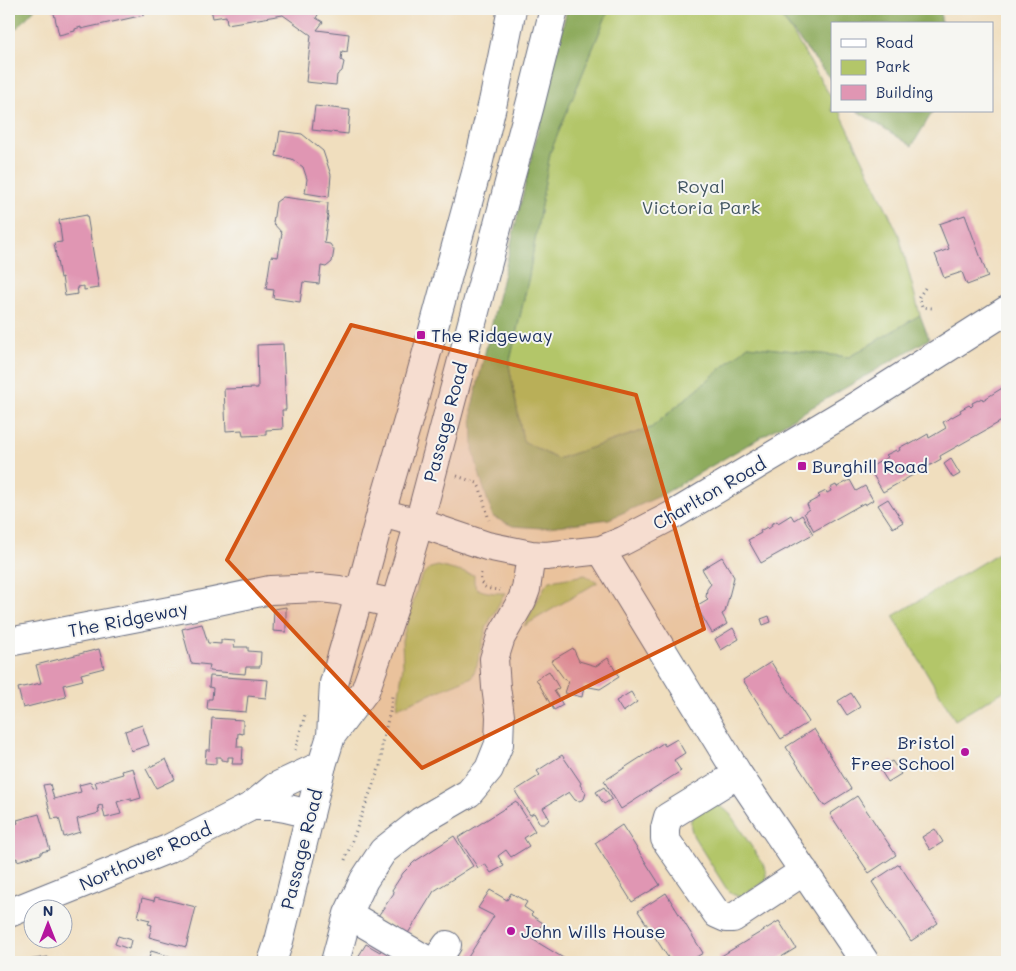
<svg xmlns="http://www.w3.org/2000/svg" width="1016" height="971" viewBox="0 0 1016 971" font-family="Mali,sans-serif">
<rect width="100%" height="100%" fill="#f6f6f2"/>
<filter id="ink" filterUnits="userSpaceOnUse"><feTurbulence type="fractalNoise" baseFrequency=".02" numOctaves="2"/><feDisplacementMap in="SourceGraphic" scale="10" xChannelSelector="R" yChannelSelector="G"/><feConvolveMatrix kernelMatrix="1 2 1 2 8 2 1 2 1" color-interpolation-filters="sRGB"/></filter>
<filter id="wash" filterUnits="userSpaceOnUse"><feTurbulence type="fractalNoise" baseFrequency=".0096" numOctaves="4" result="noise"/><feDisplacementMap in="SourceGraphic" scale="20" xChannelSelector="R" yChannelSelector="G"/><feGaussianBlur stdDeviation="1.12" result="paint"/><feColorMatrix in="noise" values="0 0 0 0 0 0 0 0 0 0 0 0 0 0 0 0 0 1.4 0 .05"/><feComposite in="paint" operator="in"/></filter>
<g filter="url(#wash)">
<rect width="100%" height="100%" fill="#f0debe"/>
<path fill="#b3c669" stroke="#677a64" d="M609,9H775L791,30L832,99V111H839L840,112L899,235L920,315L849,357L748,346L651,428L557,459L523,441L509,365L528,281L550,153Z
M1007,548V689L955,720L893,616Z
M438,566L474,575V582L476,588C485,593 495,593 505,593L487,626L477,665L472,677L397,708L403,666L402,640L419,582L424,573L430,568Z
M585,575L598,582L524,626L545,586L550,581Z
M708,804C718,804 723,807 730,814L763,864L766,872V881L740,897L732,894L726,888L694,837C686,818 693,814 708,804Z"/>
<path fill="#8eab5d" stroke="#546d5e" d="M9,9H35L9,36Z
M567,9H609L550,153L528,281L509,365L523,441L557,459L651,428L748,346L849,357L920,315L929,339L660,496L609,519L541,528L513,526L493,517L481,480L473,450L472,407Z
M775,9H941V24H832V81Z
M857,111H933L912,146Z"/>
<g id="blocks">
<path fill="#e096b3" d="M53,9H142L144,15L81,29V27L75,29V31L59,35Z
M211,9H320L321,10L316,18L323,22L317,30L349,34L347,52L342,51L341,60L344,62L342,71L337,75L336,85L306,82L311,35L283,15L227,24L226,16L213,18Z
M315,106L350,110L348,134L312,130Z
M280,131L302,134L323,151L331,175L329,197L305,193L307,179L303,167L292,159L276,156Z
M283,197L328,203L327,215L328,216L324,243L330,244L334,250L332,262L326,267L321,266L319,284L303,282L300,302L273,298L274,290L266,289L271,256L278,257L282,233L273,223L276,202Z
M87,215L99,288L84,290V286L77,287L78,294L65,296L62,277L60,278L54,243L62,242L59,220Z
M965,215L988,277L967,285L962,272L944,278L935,254L949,249L939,224Z
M283,344L286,410H282L283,429L266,430V435L243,436L242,430L226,431L224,389L258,388L257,345Z
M1007,385V418L940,456L941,459L883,492L869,468L888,457L886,455L896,450L897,452L900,450L899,448L908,443L909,445L928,434L929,438L946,428L943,422L961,412L960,410L969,405L971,407L973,405L972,403L982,398L983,400Z
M951,459L960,474L953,478L944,464Z
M850,480L856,491L865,486L873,500L865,505L864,503L814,531L804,513L809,509L807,504L820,497L818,495L826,491L827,493L831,491L830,488L836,485L837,487Z
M888,499L903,522L893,528L878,505Z
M791,515L794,520L802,515L813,534L761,563L748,540L761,533L760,531L767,527L768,529L772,526L771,524L777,521L778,523Z
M722,557L734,577L725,612L722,614L727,624L712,633L696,606L708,599L706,597L707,589L711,584L702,569Z
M286,607V632L273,631L274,609Z
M769,616L771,622L763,625L761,619Z
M202,624L208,643L221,644V640L235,641L234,647H248V651L261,652L260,667H246L245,674L209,671L210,665L191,663L182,629Z
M733,628L739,639L721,650L715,639Z
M573,648L579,661L596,666L608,658L619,677L600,689L584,686L582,697L565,693L569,681L565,680L551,661Z
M99,649L104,668L81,674L83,680L63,685L66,697L23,708L18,688L41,683L36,665Z
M771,662L809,722L781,739L743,680Z
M549,671L559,688L554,691L563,705L554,710L536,679Z
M210,676L268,680L266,698L248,696L246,712L207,709L208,699H212L213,688L209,687Z
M631,692L637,702L623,712L616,701Z
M851,693L860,707L847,715L838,701Z
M212,718L243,720V734L238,733L237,747H243L242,764H232L233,757H228V761L221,760V757H216V764L205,763L206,750H210Z
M142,725L149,745L131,751L125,731Z
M814,729L851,789L824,806L786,747Z
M677,739L685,753L674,760L681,771L621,809L604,781L663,743L665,746Z
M562,755L581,783L580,785L586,793L584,799L579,801L575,800L569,792L543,808L549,818L548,821L544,824H540L534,813L530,815L515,791L540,775L537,771Z
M166,759L175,779L156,788L146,769Z
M892,761L901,774L888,782L879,768Z
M133,768L141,798L131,801V798L117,802L121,814L105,818L102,805L98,806L99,813L77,819L80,832L64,837L59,818L52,819L43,785L50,784L54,799L81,792L79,785L91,782L93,788L97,787L95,782L123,774L122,771Z
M604,787L612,799L604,804L596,792Z
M857,796L896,855L869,873L830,814Z
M516,801L535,831L524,838L529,846L511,857L506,850L498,856L504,866L491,873L485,864L478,868L458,838Z
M39,814L50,850L41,852V854L28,858L17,861V858L9,861V826L18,823L17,820Z
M622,825L660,885L632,902L595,843Z
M935,829L943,842L930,850L922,837Z
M454,836L473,866L434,891L407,935L378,916L394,893L392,890L403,873L414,862Z
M899,864L938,923L911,941L872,882Z
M490,890L507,900L511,893L527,902L524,907L533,913L531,915L543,923L532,939L570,962H465L494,916L478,908Z
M666,893L703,953L688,962H671L638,911Z
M155,897L196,907L186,947L149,937L152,925L148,924L150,920L138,917L142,898L154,901Z
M779,921L796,948L773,962H721L718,958Z
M118,936L131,940L129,949L115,944Z
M366,944L380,952L384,945L412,962H355Z
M151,951L179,959L178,962H148Z
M48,957L49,962H20V961Z"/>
</g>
</g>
<g filter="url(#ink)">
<use href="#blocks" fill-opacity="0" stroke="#666c80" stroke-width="1"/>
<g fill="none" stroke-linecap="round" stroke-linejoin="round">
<defs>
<path id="minor" d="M381,513L419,523L487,546L531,555L546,556L601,550L623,541L673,515L856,406L1007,310
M601,550L738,774L865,962
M9,642L185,608L270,590L320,588L339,590L359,596L395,604
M738,774L668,817L665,828V839L717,914L726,918H733L804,871
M252,806H273L285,808L310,814
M9,913L168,849L252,806L275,787L322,765
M348,914L430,962
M335,962L348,914L364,880L383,851L421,821L469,793L489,769L499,744L500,716L496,687L494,659L501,637L522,600L526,589L531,555
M435,962L447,945"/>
<path id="major" d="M331,736L365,691L382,643L395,604L419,523L510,179L530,105L554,9
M272,962L279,941L322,765L331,736L334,683L359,596L381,513L412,407L476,173L493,102L512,9"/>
</defs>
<use href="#minor" stroke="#666c80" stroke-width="30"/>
<use href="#major" stroke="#666c80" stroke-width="30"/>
<path stroke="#666c80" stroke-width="3" stroke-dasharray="1 4" stroke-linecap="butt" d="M925,288L919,297L922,307L932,308
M457,476L477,483L480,488L489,520
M481,573C479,588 487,589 500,590
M295,750L305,715
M345,860L381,763L382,742L390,712L392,696"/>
<use href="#minor" stroke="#fff" stroke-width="28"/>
<use href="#major" stroke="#fff" stroke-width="28"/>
</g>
</g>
<path fill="#d45514" fill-opacity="0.2" stroke="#d45514" stroke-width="4" stroke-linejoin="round" d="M351,325L636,395L704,629L422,768L227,560Z"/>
<g fill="#b5179e" stroke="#f6f6f2" stroke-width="2">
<rect x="416" y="330" width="10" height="10" rx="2.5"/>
<rect x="797" y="461" width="10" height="10" rx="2.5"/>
<circle cx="965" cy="752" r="5"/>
<circle cx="511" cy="931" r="5"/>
</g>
<g text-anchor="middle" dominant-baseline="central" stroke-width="4" stroke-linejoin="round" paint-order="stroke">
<g font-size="18" fill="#415561" stroke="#f6f6f2">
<text x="701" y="186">Royal<tspan x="701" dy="21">Victoria Park</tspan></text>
</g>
<g font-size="18" fill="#1b2f5e" stroke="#f6f6f2" text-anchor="start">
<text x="431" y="335">The Ridgeway</text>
<text x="812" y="466">Burghill Road</text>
<text x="955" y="742" text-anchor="end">Bristol<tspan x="955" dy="21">Free School</tspan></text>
<text x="521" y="931">John Wills House</text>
</g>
<g font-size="18" fill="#1b2f5e" stroke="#f6f6f2">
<text transform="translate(445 422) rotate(-75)">Passage Road</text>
<text transform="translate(709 493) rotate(-30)">Charlton Road</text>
<text transform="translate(128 619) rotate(-11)">The Ridgeway</text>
<text transform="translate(301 849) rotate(-76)">Passage Road</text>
<text transform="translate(145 856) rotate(-24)">Northover Road</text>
</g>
</g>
<rect width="1016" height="971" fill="none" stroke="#f6f6f2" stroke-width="30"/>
<rect x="831" y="22" width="162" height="90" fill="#f6f6f2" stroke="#9ea6b7"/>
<rect x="841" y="39" width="25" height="8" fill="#ffffff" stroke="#9ea6b7"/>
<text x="876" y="48" font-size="15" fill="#1b2f5e">Road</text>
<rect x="841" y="60" width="25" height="15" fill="#b3c669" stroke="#9ea6b7"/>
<text x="876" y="72" font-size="15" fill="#1b2f5e">Park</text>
<rect x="841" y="85" width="25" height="15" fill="#e096b3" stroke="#9ea6b7"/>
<text x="876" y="98" font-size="15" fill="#1b2f5e">Building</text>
<g transform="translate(48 924)"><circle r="24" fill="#f6f6f2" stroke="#9ea6b7"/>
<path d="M0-4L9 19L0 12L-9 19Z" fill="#b5179e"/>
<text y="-8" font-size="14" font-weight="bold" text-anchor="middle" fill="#1b2f5e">N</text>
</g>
</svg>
